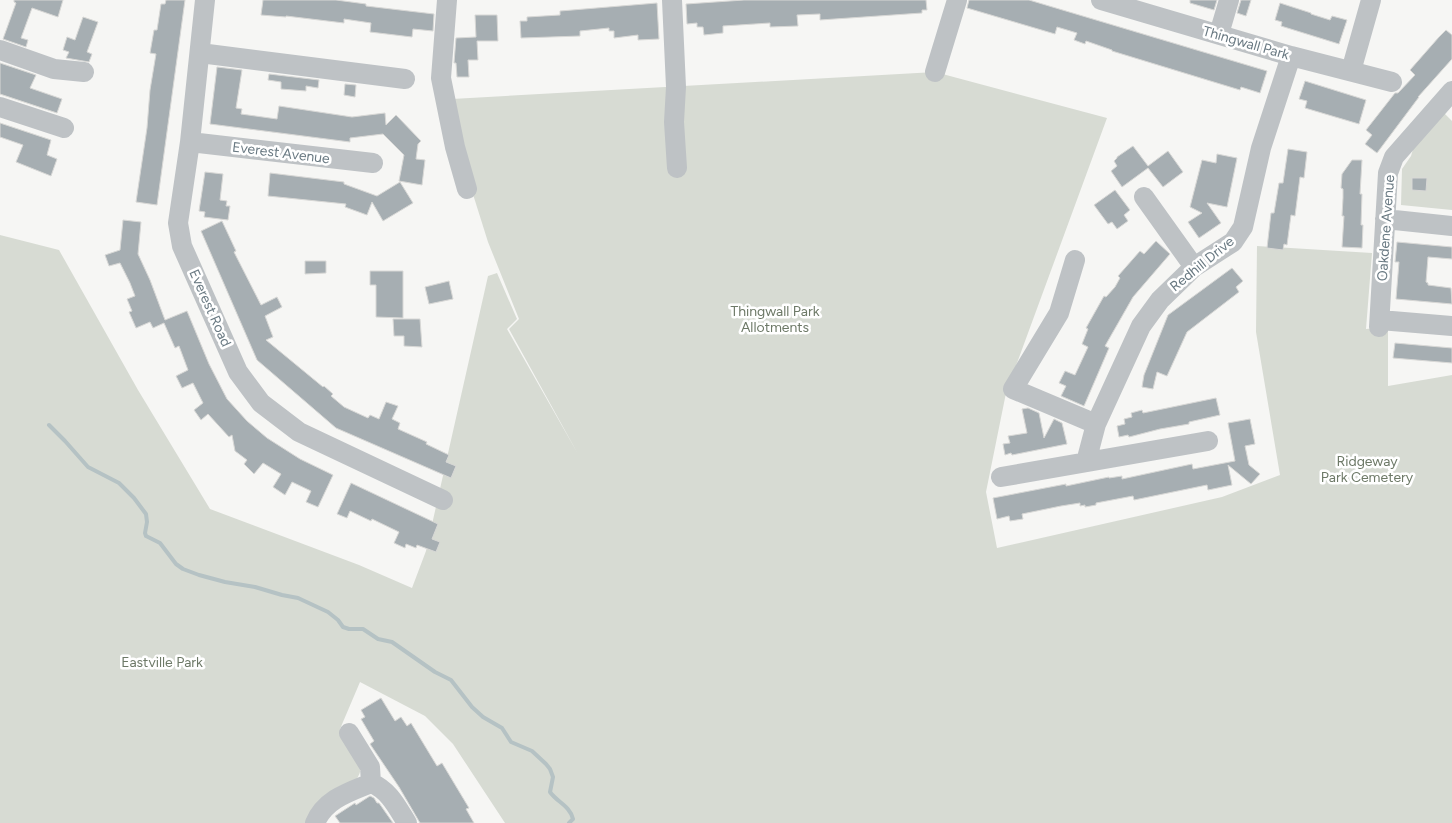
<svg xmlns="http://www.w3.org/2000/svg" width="1452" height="823" viewBox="0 0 1452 823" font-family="Figtree,sans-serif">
<rect width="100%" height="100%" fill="#f6f6f4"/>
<path fill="#d7dbd3" d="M935,72L1107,118L1006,393L986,492L997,548L1222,497L1280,475L1256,332L1257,246L1372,253L1366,329L1388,327V386L1452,375V823H505L453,744L425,716L360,682L340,729C350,744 371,763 355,781L308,823H0V235L59,250L138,390L210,509L359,565L412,588L426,551L488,276L497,273L517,319L507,329L578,454L509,329L519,319L488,242L471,188L452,99Z
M1444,113L1452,121V210L1401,205L1402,169L1411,156L1417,136Z"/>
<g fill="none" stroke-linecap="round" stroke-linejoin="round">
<path stroke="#b5c2c4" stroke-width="4" d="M49,425L65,441L88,467L119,483L134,498L146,514L147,522L145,533L146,536L160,543L176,564L183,569L199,575L225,582L255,587L282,595L298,598L328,612L338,620L343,627L349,629H363L378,639L392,642L435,672L451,680L472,707L483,717L502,728L511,742L532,751L546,764L550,769L553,777L550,792C557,802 570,806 573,819L569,823"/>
</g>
<path fill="#a6aeb2" stroke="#d8d8d6" d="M14,0H63L58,17L32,8L21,38L28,40L26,47L3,39L16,3L14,2Z
M166,0H185L157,205L136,202L147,128L150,90L156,54L150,53L154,30H157L161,4H165Z
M263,0H336L366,4V6L434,14L433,31L413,29L412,37L370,32L371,23L344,19V23L286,16V17L261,15Z
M744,0H926L927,10H922V13L820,20V14L797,15L798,26L770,27V23L723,26V33L704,35L703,27H697V23L687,24L686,4Z
M969,0H1029L1267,71L1260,93L1241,87L1240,90L1112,51V50L1086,41L1085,44L1074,40L1077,33L1057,27L1055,34L967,8Z
M1190,0H1217L1214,10L1190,3Z
M1241,0H1251L1246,16L1237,13Z
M657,3L659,39L638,40V35L614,38V31H609V28L580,31V36L521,38L520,21H527V17L560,15V11Z
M1280,3L1311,13V14L1330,20L1332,16L1347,20L1339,44L1281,26L1282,22L1275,20Z
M475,15H497L498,41H477L478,60H468L469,77H457L456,63H454L456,38L476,37Z
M83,17L98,22L87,52L92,54L89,62L66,58L69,52L63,50L67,37L75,40Z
M1446,30L1452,35V59L1418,97H1419L1377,153L1365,144L1372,135L1366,130L1395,93H1398L1415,75L1410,70L1439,37Z
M0,63L36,75L30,88L62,99L57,113L0,94Z
M217,67L242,70L236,108L242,109L241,114L277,119L279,106L352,117L385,113L386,125L396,115L421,141L418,144L416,159L425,160L422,185L399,181L404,155L383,134L350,138V142L210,124Z
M269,74L319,80L318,88L306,86V91L281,89V82L268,80Z
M1305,81L1366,100L1359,124L1305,108L1307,101L1299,99Z
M345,84L356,85L355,97L344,95Z
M0,123L51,140L47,155L57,159L51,176L16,162L23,145L0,137Z
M1133,146L1148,166L1168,151L1183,172L1163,187L1148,168L1122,187L1111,171L1117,166L1114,161L1117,158V157Z
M1288,149L1307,152L1304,178L1300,177L1295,216L1291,215L1287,245L1284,244L1283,250L1267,248L1271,213H1274L1279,183H1283Z
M1217,154L1237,158L1227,207L1207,203L1221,223L1199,238L1188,222L1202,213L1190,207L1202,160L1216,163Z
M1352,160H1362L1360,194H1362L1361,225H1363L1362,248L1342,247L1344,216H1342L1343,198V189L1341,188L1342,174Z
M205,172L223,174L220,200L227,201L226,206H230L228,220L204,217L205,212L199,211Z
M270,173L344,182V184L377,196L400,182L413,203L383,221L372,202L367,215L345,207L346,204L268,196Z
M1412,178H1427L1426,191L1412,190Z
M1115,190L1130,210L1124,215L1128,221L1117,229L1112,222L1108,224L1094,205Z
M123,220L141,222L138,254L150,280L165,320L187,311L209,364L227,399L247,421L267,438L300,459L333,475L318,507L306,502L311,491L292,482L285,495L273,487L281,474L263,463L254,474L244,464L247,460L235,451L232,435L229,437L208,414L201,420L194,410L203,403L193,383L182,388L176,376L188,370L179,346L175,348L164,323L153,328L150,322L136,328L129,312L132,311L127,299L135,296L130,283L120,263L109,266L105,255L120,250Z
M222,221L236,251L234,252L261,305L277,297L282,307L265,316L273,337L266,340L323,387L324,386L333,394L331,396L344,407L368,418L370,415L379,419L386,402L398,406L392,419L400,423L398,429L427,442L426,444L449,455L446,462L456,466L451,478L336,428L257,360L201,231Z
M1156,241L1170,254L1133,297L1105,346L1109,348L1084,406L1061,396L1066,386L1059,383L1065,371L1075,375L1088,347L1082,344L1088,329L1086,328L1104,296L1106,297L1115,287L1120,278L1118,276L1140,251L1144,254Z
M1397,242L1452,247V259L1428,257L1426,282L1428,283V285L1451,288L1452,304L1396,299L1399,262H1395Z
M305,261H326V273L305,274Z
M1232,268L1243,281L1236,287L1239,292L1187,332L1167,376L1157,372L1153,389L1142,387L1144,375L1168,315Z
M370,271H403V318L376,317V285H370Z
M449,281L453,299L429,304L425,287Z
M393,319H420L422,347L404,346V336H394Z
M1395,343L1452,348V363L1393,358Z
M1216,398L1220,415L1189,422V424L1160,429L1129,437L1128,435L1119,437L1117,426L1125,424L1124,419L1132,417L1131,413L1142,410L1143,413Z
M1028,408L1039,413L1044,438L1054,419L1062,423L1067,444L1012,455L1011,453L1005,455L1003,444L1010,443L1008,436L1027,433L1022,409Z
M1250,419L1255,444L1245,446L1249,465L1260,474L1251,484L1228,465L1232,485L1208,490L1207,485L1134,500L1133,496L1096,503V505L1085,507V505L1080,506V503L1061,506L1022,514L1023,519L1010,521L1009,516L997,519L993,498L1066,484V486L1109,477V478L1122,476V479L1192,464L1193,469L1235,461L1228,423Z
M351,483L438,524L432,539L440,542L436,552L417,545L416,548L406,544L405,548L394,543L399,532L372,519L371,521L350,511L347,518L337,514Z
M381,698L395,721L401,717L407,726L411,723L437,766L442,763L469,808L466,809L474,823H420L399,787L370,744L374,741L361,719L365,717L361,710Z
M370,796L374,798L377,803H379L393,823H340L335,816L355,803L356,805Z"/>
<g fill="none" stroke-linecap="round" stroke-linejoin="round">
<path stroke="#bec2c5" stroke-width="20" d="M205,0L190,142L178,223L182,246L238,372L261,403L299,432L443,500
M447,0L441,78L455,147L467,189
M672,0L676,87L674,122L677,168
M1101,0L1291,56L1392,82
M1219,34L1229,0
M0,50L54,69L84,72
M200,53L405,79
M1351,71L1371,0
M935,72L957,0
M0,107L64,128
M190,142L373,163
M1144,197L1194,267
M1385,219L1452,226
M1075,260L1059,313L1013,389L1096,424
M1380,320L1452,326
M1379,327L1388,173L1394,157L1452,91
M1086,462L1096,424L1141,326L1160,300L1194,267L1233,242L1243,227L1261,148L1291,56
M1001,477L1208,441
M349,733L370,767L371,783
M315,823C325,799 349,792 371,783C389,790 397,807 407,823"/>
</g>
<g text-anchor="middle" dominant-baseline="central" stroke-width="5" stroke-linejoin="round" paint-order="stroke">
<g font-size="14" fill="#697982" stroke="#fff">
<text transform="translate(1246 43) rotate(16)">Thingwall Park</text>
<text transform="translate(281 153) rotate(7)">Everest Avenue</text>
<text transform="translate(1386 228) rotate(-86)">Oakdene Avenue</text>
<text transform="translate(1202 264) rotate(-39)">Redhill Drive</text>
<text transform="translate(210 308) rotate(66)">Everest Road</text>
</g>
<g font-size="14" fill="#6d7967" stroke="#fff">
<text x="775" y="311">Thingwall Park<tspan x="775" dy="16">Allotments</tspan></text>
<text x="1367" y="461">Ridgeway<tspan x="1367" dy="16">Park Cemetery</tspan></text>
<text x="162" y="662">Eastville Park</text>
</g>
</g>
</svg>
